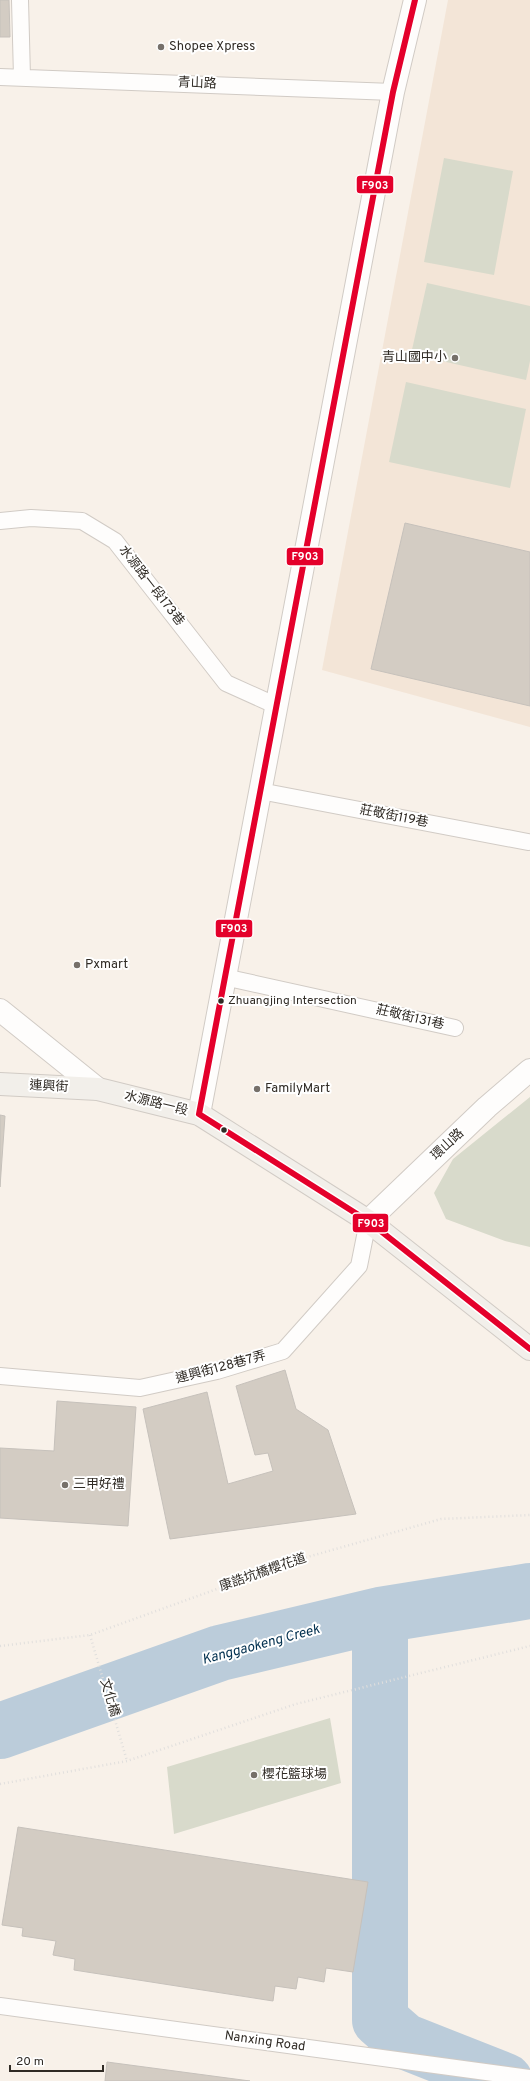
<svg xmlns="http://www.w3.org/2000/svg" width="530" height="2081" viewBox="0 0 530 2081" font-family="Overpass,'Noto Sans TC',sans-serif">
<rect width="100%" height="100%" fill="#f8f1e9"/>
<path fill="#f3e5d7" d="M448,0H530V727L322,670Z"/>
<path fill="#d8dacb" d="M444,158L513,171L494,275L424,262Z
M427,283L530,306V361L526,380L411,354Z
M406,382L526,409L510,488L389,462Z
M530,1097V1247L505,1241L446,1219L434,1193L453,1159Z
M330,1718L341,1783L174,1834L167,1767Z"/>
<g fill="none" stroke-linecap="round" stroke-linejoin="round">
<path stroke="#bbccda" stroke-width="56" d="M380,1615V2020L404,2041L505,2081
M0,1731L220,1653L380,1615L530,1591"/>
</g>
<path fill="#d3ccc3" stroke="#c6c1bb" d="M0,0H9L10,37H0Z
M405,523L530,552V706L371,669Z
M0,1115L5,1116L0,1187Z
M285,1370L296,1409L328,1430L356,1514L170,1539L143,1409L207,1392L228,1484L273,1471L268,1453L255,1455L236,1386Z
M57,1401L136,1407L128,1526L0,1518V1448L54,1451Z
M18,1827L368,1882L353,1972L326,1968L324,1982L298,1977L296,1989L275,1986L273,2001L74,1970L75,1959L53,1955L56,1941L22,1936L23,1928L2,1925Z
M107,2062L250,2081H105Z"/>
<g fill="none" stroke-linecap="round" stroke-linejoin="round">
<defs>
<path id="lane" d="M20,0L22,77
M0,77L393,92
M0,521L31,518L82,521L115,541L226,683L277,706
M260,791L528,842
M224,977L455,1028
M0,1376L140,1388L217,1371L283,1351L359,1266L368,1221
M0,2006L530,2078"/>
<path id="street" d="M0,1010L98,1089
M199,1114L393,92L415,0
M368,1221L487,1107L530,1070"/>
<path id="secondary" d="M0,1084L98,1089L199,1114L368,1221L530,1349"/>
</defs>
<use href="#lane" stroke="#d1cbc5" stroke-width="18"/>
<use href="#street" stroke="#d1cbc5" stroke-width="24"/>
<use href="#secondary" stroke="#d1cbc5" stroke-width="24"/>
<path stroke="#e1dfdd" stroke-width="2.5" stroke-dasharray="1 3" stroke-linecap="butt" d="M90,1635L127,1761
M0,1646L90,1635L297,1560L441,1519L530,1515
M0,1784L127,1761L296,1704L530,1646"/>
<use href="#lane" stroke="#fefdfc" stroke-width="16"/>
<use href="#street" stroke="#fefdfc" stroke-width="22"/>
<use href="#secondary" stroke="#f2efea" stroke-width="22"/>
<defs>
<path id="bus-1" d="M199,1114L393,92L415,0
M199,1114L368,1221L530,1349"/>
</defs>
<use href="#bus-1" stroke="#fff" stroke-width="9"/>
<use href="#bus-1" stroke="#e4002b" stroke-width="6"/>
</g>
<g fill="#76706a" stroke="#fff" stroke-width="1.5">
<circle cx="161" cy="47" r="4"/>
<circle cx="455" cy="358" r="4"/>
<circle cx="77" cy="965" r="4"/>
<circle cx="257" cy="1089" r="4"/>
<circle cx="65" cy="1485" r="4"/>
<circle cx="254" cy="1775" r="4"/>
</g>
<g fill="#302b25" stroke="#fff" stroke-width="1.5">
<circle cx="221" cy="1001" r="3.5"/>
<circle cx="224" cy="1130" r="3.5"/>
</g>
<g text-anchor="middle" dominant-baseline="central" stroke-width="4" stroke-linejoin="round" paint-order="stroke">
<g font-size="12" fill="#302b25" stroke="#fff" text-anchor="start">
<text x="228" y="1001">Zhuangjing Intersection</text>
</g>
<g font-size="13" fill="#302b25" stroke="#fff" text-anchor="start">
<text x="169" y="47">Shopee Xpress</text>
<text x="447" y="358" text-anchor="end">青山國中小</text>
<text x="85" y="965">Pxmart</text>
<text x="265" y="1089">FamilyMart</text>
<text x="73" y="1485">三甲好禮</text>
<text x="262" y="1775">櫻花籃球場</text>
</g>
<g font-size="13" fill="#302b25" stroke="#fff">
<text transform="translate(197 84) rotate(2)">青山路</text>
<text transform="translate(151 586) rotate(52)">水源路一段173巷</text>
<text transform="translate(394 817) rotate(11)">莊敬街119巷</text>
<text transform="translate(410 1018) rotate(13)">莊敬街131巷</text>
<text transform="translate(49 1087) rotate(3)">連興街</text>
<text transform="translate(156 1104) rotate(14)">水源路一段</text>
<text transform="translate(448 1145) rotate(-43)">環山路</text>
<text transform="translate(221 1368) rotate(-15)">連興街128巷7弄</text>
<text transform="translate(263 1573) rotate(-19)">康誥坑橋櫻花道</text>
<text transform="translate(109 1698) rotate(73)">文化橋</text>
<text transform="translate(265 2042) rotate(8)">Nanxing Road</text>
</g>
<g font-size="14" font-style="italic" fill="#002f4e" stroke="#fff">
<text transform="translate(261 1645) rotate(-15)">Kanggaokeng Creek</text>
</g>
</g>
<g stroke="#fff" stroke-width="1.5">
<rect x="356" y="175" width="38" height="19" rx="4" fill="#e4002b"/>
<rect x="286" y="547" width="38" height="19" rx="4" fill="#e4002b"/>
<rect x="215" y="919" width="38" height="19" rx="4" fill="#e4002b"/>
<rect x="352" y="1213" width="37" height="20" rx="4" fill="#e4002b"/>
</g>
<g font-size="11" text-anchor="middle" font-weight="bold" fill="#fff">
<text x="375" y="189">F903</text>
<text x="305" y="560">F903</text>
<text x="234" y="932">F903</text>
<text x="371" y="1227">F903</text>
</g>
<path d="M10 2065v6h93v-6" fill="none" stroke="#302b25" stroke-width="2"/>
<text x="16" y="2065" font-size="12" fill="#302b25" stroke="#ffffff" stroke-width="3" paint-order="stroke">20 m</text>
</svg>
